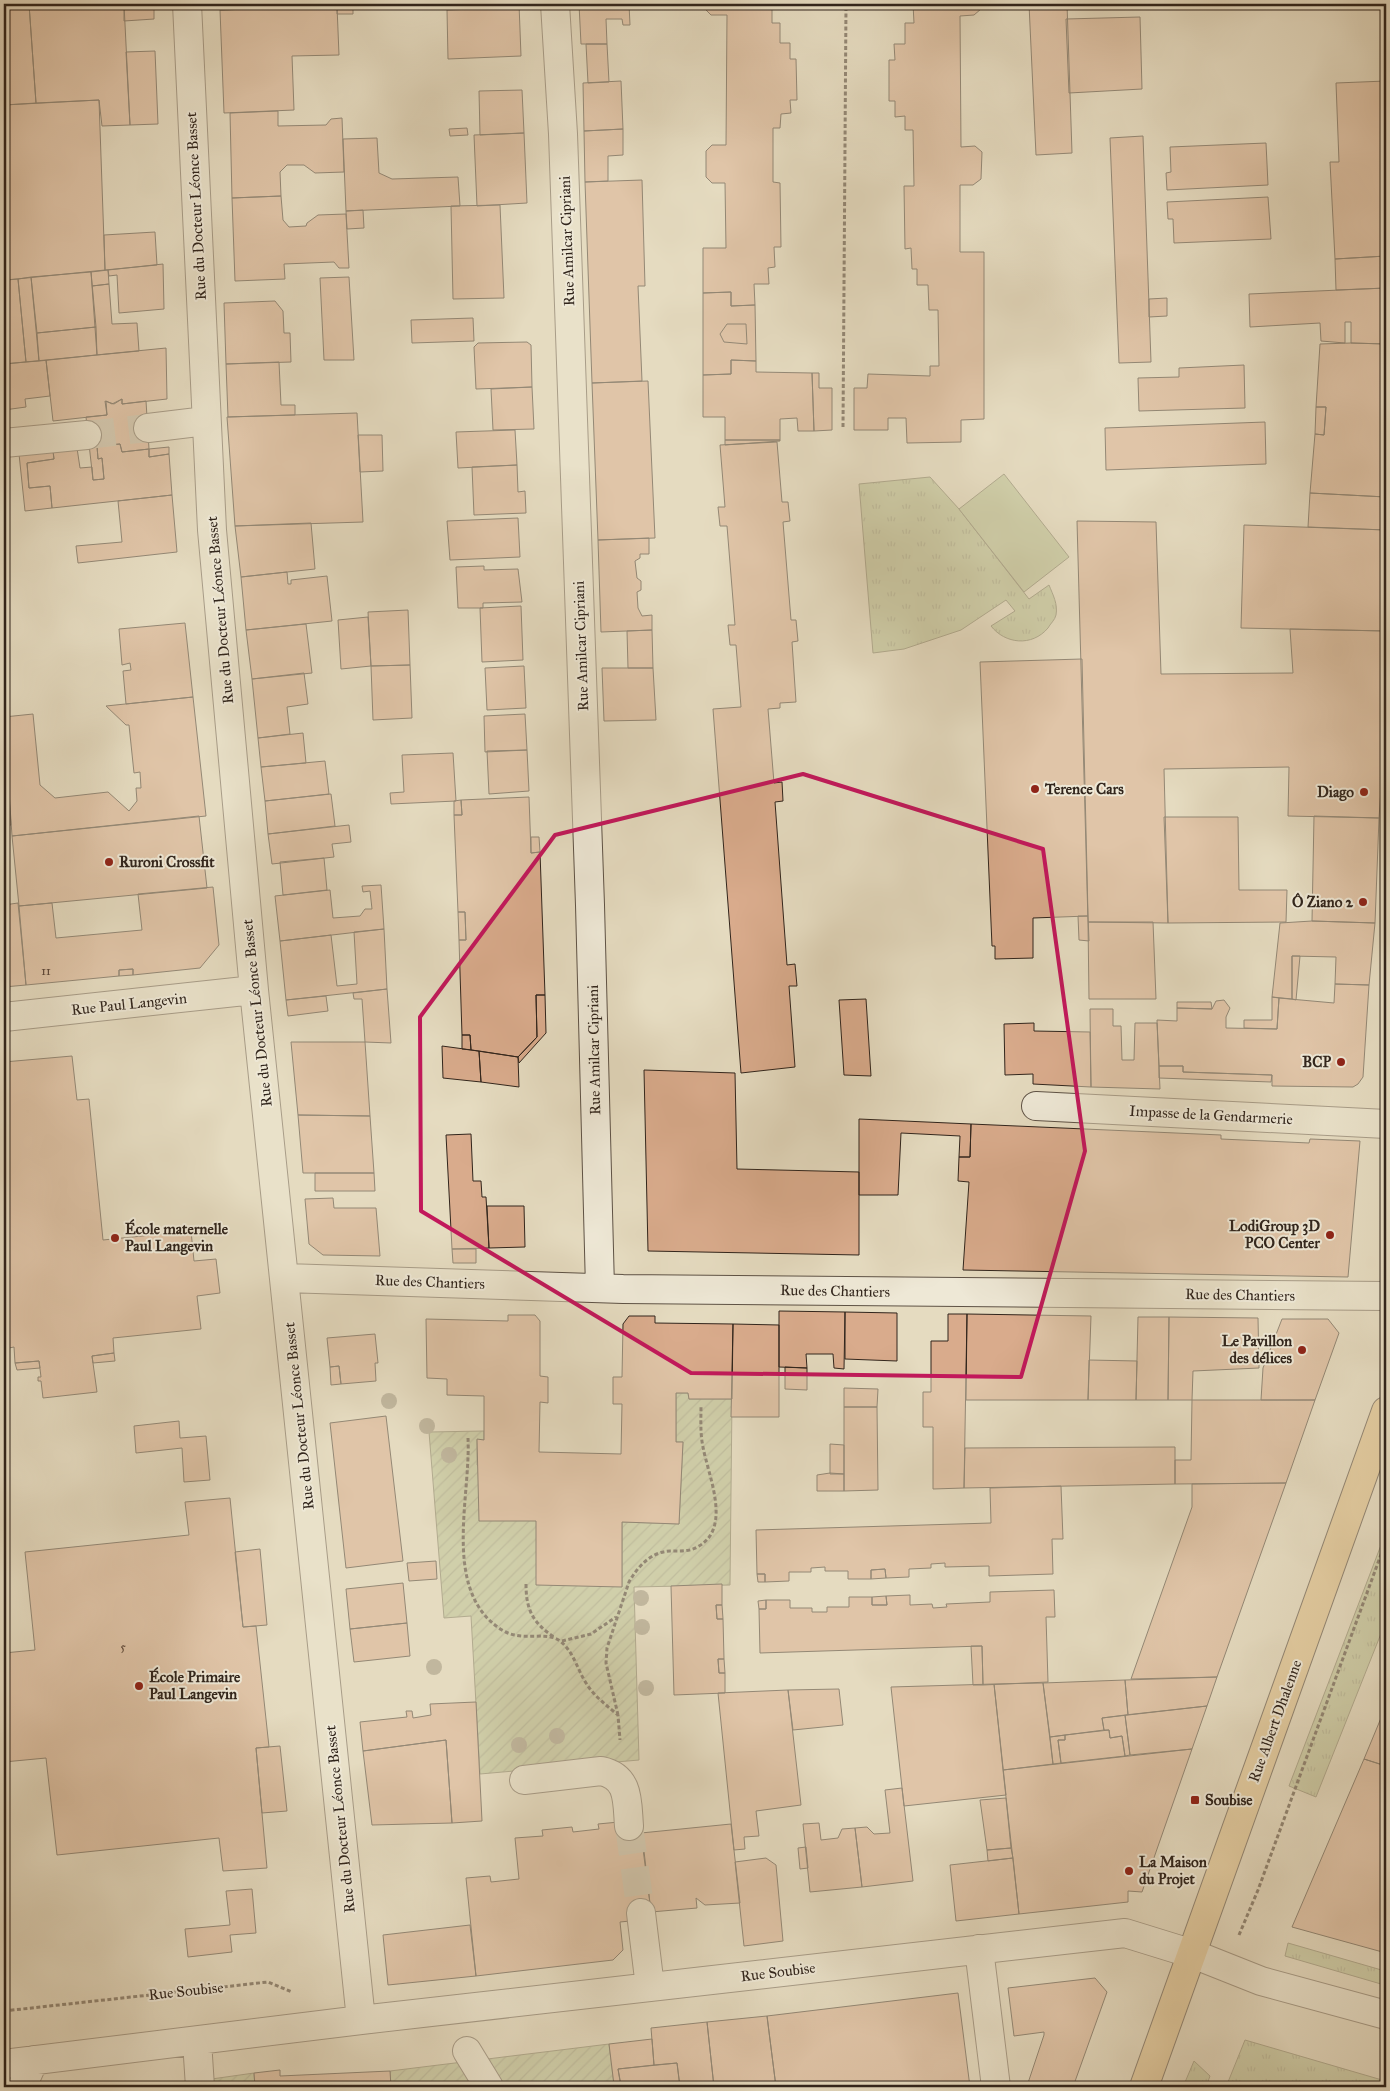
<svg xmlns="http://www.w3.org/2000/svg" width="1390" height="2091" viewBox="0 0 1390 2091" font-family="'IM FELL Great Primer',serif">
<defs>
<pattern id="grass-tufts" width="24" height="20" patternUnits="userSpaceOnUse" patternTransform="scale(1.25)"><rect width="24" height="20" fill="#b6c091"/><path d="M3 7l-1-3M5 7V3M7 7l1-3M15 17l-1-3M17 17v-4M19 17l1-3" fill="none" stroke="#959c76"/></pattern>
<pattern id="garden-furrows" width="10" height="10" patternUnits="userSpaceOnUse" patternTransform="scale(1.25)"><rect width="10" height="10" fill="#b6c091"/><path d="M-1 1l2-2M0 10L10 0M9 11l2-2" fill="none" stroke="#959c76"/></pattern>
</defs>
<rect width="100%" height="100%" fill="#e5dbc0"/>
<filter id="stains"><feTurbulence type="fractalNoise" baseFrequency=".004" numOctaves="4"/><feColorMatrix values="0 0 0 0 .2 0 0 0 0 .09 0 0 0 0 .02 0 0 0 .5 -.17"/></filter>
<radialGradient id="worn" r=".72"><stop offset=".6" stop-color="#630" stop-opacity="0"/><stop offset="1" stop-color="#630" stop-opacity=".3"/></radialGradient>
<path fill="url(#grass-tufts)" stroke="#747256" d="M930,477L959,509L1029,599L1049,585C1053,595 1058,604 1056,615C1055,620 1050,624 1048,628C1032,647 1005,644 991,626L1015,611L1006,600L961,630L904,649L873,653L859,484Z
M1386,1532V1621L1316,1797L1289,1786Z
M1288,1943L1385,1971L1381,1984L1285,1956Z
M1245,2040L1382,2080L1379,2087H1226Z
M1194,2061L1210,2076L1206,2087H1183Z"/>
<path fill="url(#garden-furrows)" stroke="#747256" d="M676,1393H688L689,1399H732L730,1585L634,1587L639,1760L480,1774L471,1616L444,1618L429,1432L484,1431V1440H477V1465L536,1521L622,1587V1522L679,1524L683,1442H676Z
M609,2044L614,2085L610,2087H391L390,2071Z
M254,2073L255,2087H155Z"/>
<path fill="#b6c091" stroke="#747256" d="M1004,474L1069,557L1024,592L959,509Z"/>
<path fill="#d9ab8c" stroke="#31251c" d="M4,4H29L36,103L4,105Z
M29,4H124L130,125L102,126L99,100L36,103Z
M154,4V19L124,21V5Z
M220,4H337V6L220,10Z
M337,4H353V14H337Z
M475,4H519L521,56L448,59L447,10L475,9Z
M579,4H629L630,25H623L622,19H606L607,44H581Z
M705,4H772V23H780V43H790V59H796L797,100H790L791,113L781,114L780,128H773V182L780,183L781,247H774L775,267L768,268L769,284H754L755,305L731,306V292L703,293V248H726L725,183H712L706,177V151L712,145H726L727,15H711L705,9Z
M913,4H981V9L974,15L960,16L961,147L975,146L982,152L981,179L973,185H960V252H984V419L961,420V442L907,443L906,418H888V430H854V388H867L868,374L930,376V366H939L938,310H929L928,285H917V269H912L911,248L905,249L904,186H914L913,130H905V116L895,117V101H889V60H895L894,44H905V23H914Z
M1029,4H1067L1072,153L1036,155Z
M337,6L339,55L292,56L294,110L224,113L220,10Z
M1140,17L1142,89L1069,93L1066,19Z
M586,44H607L609,82L588,83Z
M155,51L158,124L130,125L126,52Z
M621,81L623,129L584,131L583,83Z
M1386,81V256L1335,259L1330,162H1339L1336,83Z
M522,90L524,133L480,135L479,91Z
M99,100L105,270L7,280L4,105Z
M278,111V126L326,125L331,119L342,118L344,172L315,173L304,165H287L280,172L281,196L232,198L230,113Z
M467,128L468,135L450,136L449,129Z
M623,129V155L608,156V181L585,182L584,131Z
M524,133L527,203L477,206L474,135Z
M1143,136L1151,362L1119,363L1110,138Z
M377,138L379,173L392,179L458,177L460,206L346,211L343,139Z
M1266,143L1268,185L1167,190L1166,173L1171,172L1170,147Z
M642,180L645,286H638L642,381L592,383L585,182Z
M281,196L283,220L289,227L306,226L307,223L318,215L346,214L349,268H339L334,262L284,264L285,279L235,281L232,198Z
M1268,197L1271,239L1174,243L1173,219H1168L1167,202Z
M500,205L504,298L453,299L451,206Z
M363,210L364,228L347,229L346,211Z
M155,232L157,265L105,270L104,235Z
M4,246H6L7,280H4Z
M1386,256V288L1336,290L1335,259Z
M163,264L164,309L119,313L117,275L109,276L108,270Z
M108,270L109,284L92,286L91,272Z
M91,272L96,327L37,333L31,277Z
M31,277L39,361L26,362L18,279Z
M349,277L354,360H324L320,278Z
M18,279L26,362L4,364V280Z
M109,284L112,324L137,323L139,351L97,355L92,286Z
M1386,288V344L1351,343V322H1345V343L1321,341L1320,323L1250,327L1249,294Z
M731,292V306L755,305L756,361L731,360V374L703,375V293Z
M1167,298V316L1149,317V299Z
M275,301L283,311L284,333H290L291,362L226,364L224,303Z
M473,318L474,341L412,343L411,320Z
M727,324H746L747,344L724,342L720,334Z
M96,327L97,355L39,361L37,333Z
M527,342L531,345L532,387L476,389L474,347L478,343Z
M1351,343L1386,344V497L1310,493L1315,434L1324,435L1326,407H1316L1320,344Z
M166,348L167,399L122,404V399L112,404L106,401L107,415L53,421L46,360Z
M46,360L50,396L25,399L26,407L4,410V382H6L4,364Z
M731,360L756,361V372L812,373L814,431H798L797,418L780,419V440H725V417H703V375L731,374Z
M279,362L281,405H295V415L228,417L226,364Z
M1244,365L1245,408L1139,411L1138,378L1179,377V368Z
M812,373H819V388H832V430L814,431Z
M648,381L655,538L598,540L592,383Z
M532,387L534,429L493,430L491,389Z
M122,399V404L146,401L149,449L122,452L120,444L97,446L98,459L102,458L104,479L93,480L86,417L107,415L105,401L114,404Z
M1316,407H1326L1324,435L1315,434Z
M357,413L363,522L235,526L227,417Z
M1265,422L1266,464L1106,470L1105,428Z
M515,430L517,465L458,468L456,432Z
M358,435H382L383,471L360,472Z
M725,440H780V441L725,445Z
M777,442L782,502H788L790,521L783,522L791,620H796L798,641L792,642L796,702L780,703V708L768,709L774,783L782,782L783,801L775,802L787,965L795,964L797,986H789L795,1067L741,1073L713,709L741,707L736,645H730L728,625H735L727,526H720L718,507H725L720,445Z
M120,444L122,452L149,449V457L169,454L172,495L52,508L50,486L29,488L27,463L54,459L53,451L77,448L80,468L92,467L93,480L104,479L102,458L98,459L97,446Z
M169,447V454L149,457V449Z
M53,451L54,459L27,463L29,488L50,486L52,508L25,511L19,454Z
M517,465L518,492L525,491L526,513L474,515L472,467Z
M1310,493L1386,497V530L1308,527Z
M172,495L177,552L78,563L76,546L122,542L118,501Z
M518,518L520,557L450,560L447,521Z
M1077,521L1156,522L1161,674L1293,673L1290,629L1386,631V715L1379,818L1288,816L1289,767L1164,769L1168,923L1088,922Z
M311,523L315,569L241,577L235,526Z
M1244,525L1386,530V631L1241,628Z
M649,538V554H640V558L635,561L637,578L641,581V590L637,592L638,608L642,616L652,615V630L601,632L598,540Z
M484,566V570L518,569L522,602L483,603V608H458L456,567Z
M287,572L288,584H291V580L327,576L332,621L246,630L241,577Z
M521,606L523,660L482,662L480,608Z
M408,610L410,665L371,666L368,612Z
M368,617L371,666L341,669L338,620Z
M185,623L193,697L126,704L123,671L131,670L130,663L122,665L119,629Z
M306,624L312,673L252,679L246,630Z
M652,630L653,668H628L627,631Z
M1082,659L1088,916L1033,918V958L995,959V946H992L980,662Z
M410,665L412,718L373,720L371,666Z
M524,666L526,708L487,710L485,668Z
M602,668H653L656,720L604,721Z
M304,673L308,704L287,707L290,734L258,738L252,679Z
M193,697L206,816L12,836L4,717L33,714L40,785L55,798L108,792L129,811L137,801L136,788H141L140,772L134,773L129,725H126L106,706Z
M525,714L527,750L485,752L484,716Z
M303,733L306,763L261,767L258,738Z
M527,750L529,791L489,794L487,751Z
M453,753L456,801L391,804L390,793L404,792L402,755Z
M325,761L329,794L265,801L261,767Z
M4,784H8L11,825H4Z
M331,794L335,826L268,834L265,801Z
M529,797L531,853L540,852L545,995H536L537,1037L518,1057L471,1050L470,1035H462L459,940H466L465,912H458L454,815H462L461,800Z
M461,800L462,815H454V801Z
M199,816L207,888L19,906L12,836Z
M1314,816L1379,818L1375,923L1312,921Z
M1164,817H1238L1239,890H1287L1286,922L1168,923Z
M349,825L351,842L332,844L334,857L272,864L268,834Z
M531,837H539L540,852L531,853Z
M324,858L327,890L283,895L280,862Z
M381,885L384,929L280,941L275,896L330,890L333,918L360,916L365,909H372L370,891L363,892L362,886Z
M213,887L219,945L200,968L133,975V969L119,970V976L26,985L19,906L52,903L56,938L142,930L138,894Z
M18,903L26,985L4,987V905Z
M458,912H465L466,940H459Z
M1078,916H1088L1089,941L1079,940Z
M1312,921L1375,923L1369,985L1335,984L1336,957L1292,956V999L1272,997L1280,923Z
M1088,922H1153L1156,999H1089Z
M384,929L387,989L286,1000L280,941L331,935L337,986L357,984L354,932Z
M1292,956H1300L1296,1000L1292,999Z
M133,969V975L119,976V970Z
M1335,984L1369,985L1363,1077L1358,1084L1353,1087L1272,1086V1075L1183,1072V1066H1159L1157,1020L1177,1021V1008L1212,1009L1216,1001L1224,1000L1230,1008L1226,1017V1028L1277,1029L1279,998L1334,1003Z
M387,989L391,1043L365,1042L362,999H354L353,993Z
M536,995H545L546,1033L519,1063L518,1057L537,1037Z
M326,996L328,1011L288,1016L286,1000Z
M1272,997L1279,998L1277,1029L1244,1028V1020H1272Z
M866,999L871,1076L844,1075L839,1000Z
M1177,1002H1211L1212,1009L1177,1008Z
M1090,1009H1113V1026H1121L1122,1060H1134L1135,1023H1157L1160,1089L1091,1087Z
M1034,1023V1031L1090,1032L1091,1087L1033,1084V1074L1005,1075L1004,1024Z
M462,1035H470L471,1050L462,1049Z
M291,1042H365L370,1116L298,1115Z
M442,1046L479,1051L481,1082L443,1078Z
M479,1051L518,1057L519,1087L481,1082Z
M72,1056L77,1100L89,1099L103,1240L191,1231L194,1261L216,1259L220,1293L197,1296L201,1329L113,1338L114,1353L92,1356L97,1392L43,1398L41,1381H38V1377H41L39,1361L15,1363L14,1347L4,1349V1062Z
M1159,1066H1183V1072L1272,1075L1271,1082L1159,1078Z
M644,1070L735,1073L737,1169L859,1172V1255L648,1251Z
M298,1115L370,1116L374,1173H303Z
M859,1119L971,1124L970,1157H959L960,1136L901,1133L898,1195H859Z
M971,1124L1221,1135V1139L1309,1143L1310,1139L1360,1141L1348,1277L963,1270L969,1182L958,1181L959,1157H970Z
M471,1134L473,1181H481L482,1197H486L489,1248L452,1249L446,1135Z
M315,1173H374L375,1191H315Z
M333,1198L334,1208H376L380,1256L323,1255L309,1244L305,1199Z
M487,1206H524L525,1247L489,1248Z
M452,1249H476V1263H453Z
M779,1311L845,1312L844,1369L834,1368L833,1354H806L807,1368L779,1367Z
M845,1312L897,1313V1361L845,1359Z
M948,1314H967L964,1488L933,1489V1427H923V1392H931V1341H948Z
M967,1314L1091,1316L1088,1400H966Z
M508,1315H535L540,1321V1376L548,1377V1403L540,1402L539,1452L621,1454L622,1404H613V1377H622L623,1324L629,1316H655V1323L733,1324L732,1399H689L688,1393H676V1442H683L679,1524L622,1522V1587L536,1585V1521H479L477,1439L484,1440V1396L447,1395V1379L427,1378L426,1319L508,1321Z
M1138,1317H1169L1168,1400H1136Z
M1169,1317L1258,1318L1259,1368L1193,1371L1192,1400H1168Z
M1282,1319H1328L1339,1333L1315,1400H1261L1263,1368Z
M733,1324L779,1325V1417H731Z
M375,1334L378,1363H375L376,1381L341,1384L339,1366L330,1367L327,1338Z
M114,1353L115,1361L93,1363L92,1356Z
M1089,1360L1137,1361L1136,1400H1088Z
M39,1361L40,1368L17,1370L15,1363Z
M339,1366L341,1384L331,1385L330,1367Z
M785,1367L807,1368V1390L785,1389Z
M844,1388L878,1389L877,1407H844Z
M1192,1400H1315L1286,1483L1175,1484V1460H1191Z
M844,1407H877L878,1490L844,1491Z
M386,1416L403,1561L346,1568L330,1423Z
M179,1421L180,1438L206,1436L210,1480L184,1482L182,1448L136,1453L134,1426Z
M830,1444L844,1445V1474H830Z
M1175,1447V1484L964,1488L965,1448Z
M830,1473L844,1474V1491H817V1475Z
M1286,1483L1217,1677L1131,1679L1192,1507V1484Z
M1061,1486L1063,1539H1052L1053,1574L989,1576V1566L945,1567V1563L931,1564V1568L909,1569V1577L886,1578L885,1569L871,1570V1579H848V1571H825V1567L811,1568V1572H789V1581L765,1582V1574H757L756,1530L991,1523L990,1488Z
M230,1498L243,1627L256,1626L269,1747L256,1748L267,1868L223,1871L219,1838L57,1855L46,1758L4,1762V1653L35,1650L25,1552L189,1535L185,1502Z
M260,1549L267,1625L243,1627L235,1552Z
M436,1561L437,1579L409,1581L407,1563Z
M885,1569L886,1578L871,1579V1570Z
M757,1574H765V1582H758Z
M403,1583L407,1623L350,1629L346,1589Z
M722,1584V1605H716L717,1619H723L724,1659H718L719,1673H725V1693L674,1695L671,1586Z
M1054,1590L1055,1617H1046L1048,1682L983,1685L982,1646L760,1653L759,1609H766V1600H790V1608H812V1612H827V1607H849V1597H872V1605H887L886,1596L910,1595V1605L932,1604L933,1608L947,1607L946,1604L990,1602V1592Z
M886,1596L887,1605H872V1597Z
M766,1600V1609H759L758,1601Z
M716,1605H722L723,1619H717Z
M407,1623L410,1656L354,1662L350,1629Z
M971,1646H982L983,1685H973Z
M718,1659H724L725,1673H719Z
M1217,1677L1207,1706L1128,1715L1125,1680Z
M1125,1680L1128,1715L1102,1718L1104,1730L1050,1737L1043,1683Z
M1043,1683L1053,1764L1003,1770L994,1684Z
M994,1684L1006,1795L904,1806L891,1687Z
M839,1689L843,1725L793,1730L788,1690Z
M788,1690L801,1805L756,1811L759,1836L744,1837L745,1849L734,1850L718,1693Z
M476,1702L482,1821L452,1823L446,1740L363,1751L360,1722L407,1717L406,1711H412L413,1718L431,1715L430,1704Z
M1207,1706L1192,1749L1130,1755L1125,1715Z
M1386,1706V1766L1364,1759Z
M1125,1715L1130,1755L1125,1756L1122,1736L1110,1738L1109,1730H1104L1102,1718Z
M1109,1730L1110,1738L1122,1736L1125,1756L1061,1763L1058,1740H1065V1735Z
M1065,1735V1740H1058L1061,1763L1053,1764L1050,1737Z
M446,1740L452,1823L372,1825L363,1751Z
M280,1746L287,1811L262,1813L256,1748Z
M1192,1749L1142,1892L1128,1891V1902L1019,1914L1003,1770Z
M1364,1759L1386,1766V1953L1292,1927Z
M902,1788L913,1881L862,1887L855,1828L867,1827L874,1834L890,1833L885,1790Z
M1006,1798L1011,1848L987,1850L980,1800Z
M619,1822L641,1825L651,1912L630,1921L620,1922L623,1950L613,1960L476,1976L466,1878L490,1876L491,1882L519,1879L515,1838L543,1836L542,1830L572,1827L573,1832L599,1829L598,1824Z
M819,1823L821,1840L838,1838L842,1829L855,1828L862,1887L810,1892L803,1824Z
M731,1824L740,1903L705,1905L696,1898L697,1908L651,1912L641,1833Z
M806,1847L808,1868L800,1869L798,1848Z
M1011,1848L1013,1858L988,1861L987,1850Z
M766,1858L776,1865L783,1941L744,1946L735,1862Z
M1013,1858L1019,1914L956,1921L950,1865Z
M252,1889L256,1933L230,1935L232,1952L188,1957L185,1929L230,1925L226,1891Z
M470,1925L476,1976L388,1985L383,1935Z
M1095,1978L1107,1992L1073,2087H1020L1027,2086L1044,2035V2032L1014,2036L1008,1988Z
M958,1993L970,2087H776L767,2016Z
M767,2016L776,2087H714L707,2022Z
M707,2022L714,2087H680L677,2063L654,2065L651,2028Z
M652,2039L654,2065L618,2069L621,2085H614L609,2044Z
M677,2063L680,2087H621L618,2069Z
M280,2070V2076L390,2071L391,2087H255L254,2073Z"/>
<g fill="none" stroke-linecap="round" stroke-linejoin="round">
<path stroke="#c1b79f" stroke-width="28" stroke-dasharray="28 14" stroke-linecap="butt" d="M87,435L148,428
M629,1826L641,1913"/>
<defs>
<path id="minor" d="M187,4L212,530L254,990L361,2020
M555,4L563,134L590,905L600,1288
M148,428L206,421
M4,443L87,435
M4,1017L254,990
M1036,1106L1386,1124
M285,1278L623,1289L1386,1296
M524,1780L601,1771C630,1777 627,1802 629,1826
M641,1913L650,1987
M979,1949L996,2087
M197,2041L200,2087
M467,2051L489,2087
M4,2064L361,2020L1125,1933L1193,1954L1261,1981L1386,2015
M22,2087L34,2060"/>
<path id="major" d="M1144,2087L1386,1411"/>
</defs>
<use href="#minor" stroke="#5e5245" stroke-width="30"/>
<use href="#major" stroke="#31251c" stroke-width="30"/>
<path stroke="#31251c" stroke-width="3" stroke-dasharray="4 2.5" stroke-linecap="butt" d="M843,427L846,4
M468,1438C471,1497 441,1592 502,1630C523,1643 546,1630 560,1641C574,1652 577,1669 586,1683C594,1696 606,1705 618,1715L620,1740
M526,1584C526,1610 533,1623 554,1637
M562,1641L591,1634L616,1617
M618,1715L606,1663L607,1648L629,1582C638,1566 651,1552 670,1551C680,1551 690,1552 699,1546C732,1527 708,1475 703,1447C700,1433 701,1419 701,1405
M1239,1935L1258,1890L1386,1541
M4,2011L268,1982L292,1992"/>
<use href="#minor" stroke="#eee8d6" stroke-width="28"/>
<use href="#major" stroke="#e2be80" stroke-width="28"/>
</g>
<g fill="#948c76">
<circle cx="389" cy="1401" r="8"/>
<circle cx="427" cy="1426" r="8"/>
<circle cx="449" cy="1455" r="8"/>
<circle cx="641" cy="1598" r="8"/>
<circle cx="642" cy="1627" r="8"/>
<circle cx="434" cy="1667" r="8"/>
<circle cx="646" cy="1688" r="8"/>
<circle cx="557" cy="1736" r="8"/>
<circle cx="519" cy="1745" r="8"/>
</g>
<path d="M0 0H1390V2091H0ZM803,774L1043,849L1085,1151L1021,1377L691,1373L421,1211L420,1017L555,835Z" fill="#e5dbc0" fill-opacity=".55" fill-rule="evenodd"/>
<path fill="none" stroke="#c2185b" stroke-width="4" stroke-linejoin="round" d="M803,774L1043,849L1085,1151L1021,1377L691,1373L421,1211L420,1017L555,835Z"/>
<g fill="#8f2418" stroke="#eee8d6" stroke-width="2">
<circle cx="1035" cy="789" r="5"/>
<circle cx="1364" cy="792" r="5"/>
<circle cx="109" cy="862" r="5"/>
<circle cx="1363" cy="902" r="5"/>
<circle cx="1341" cy="1062" r="5"/>
<circle cx="1330" cy="1235" r="5"/>
<circle cx="115" cy="1238" r="5"/>
<circle cx="1302" cy="1350" r="5"/>
<circle cx="139" cy="1686" r="5"/>
<rect x="1190" y="1795" width="10" height="10" rx="2.5"/>
<circle cx="1129" cy="1871" r="5"/>
</g>
<g text-anchor="middle" dominant-baseline="central" stroke-width="4" stroke-linejoin="round" paint-order="stroke">
<g font-size="12" fill="#5b4638">
<text x="46" y="971">11</text>
<text x="123" y="1647">5</text>
</g>
<g font-size="15" fill="#31251c" stroke="#eee8d6">
<text transform="translate(196 206) rotate(-93)">Rue du Docteur Léonce Basset</text>
<text transform="translate(567 241) rotate(-92)">Rue Amilcar Cipriani</text>
<text transform="translate(220 610) rotate(-95)">Rue du Docteur Léonce Basset</text>
<text transform="translate(581 646) rotate(-92)">Rue Amilcar Cipriani</text>
<text transform="translate(129 1004) rotate(-6)">Rue Paul Langevin</text>
<text transform="translate(257 1013) rotate(-96)">Rue du Docteur Léonce Basset</text>
<text transform="translate(594 1050) rotate(-91)">Rue Amilcar Cipriani</text>
<text transform="translate(1211 1115) rotate(3)">Impasse de la Gendarmerie</text>
<text transform="translate(430 1282) rotate(2)">Rue des Chantiers</text>
<text transform="translate(835 1291) rotate(1)">Rue des Chantiers</text>
<text transform="translate(1240 1295) rotate(1)">Rue des Chantiers</text>
<text transform="translate(299 1416) rotate(-96)">Rue du Docteur Léonce Basset</text>
<text transform="translate(1275 1721) rotate(-70)">Rue Albert Dhalenne</text>
<text transform="translate(340 1819) rotate(-96)">Rue du Docteur Léonce Basset</text>
<text transform="translate(778 1972) rotate(-7)">Rue Soubise</text>
<text transform="translate(186 1991) rotate(-6)">Rue Soubise</text>
</g>
<g font-size="15" font-weight="bold" fill="#31251c" stroke="#eee8d6" text-anchor="start">
<text x="1045" y="789">Terence Cars</text>
<text x="1354" y="792" text-anchor="end">Diago</text>
<text x="119" y="862">Ruroni Crossfit</text>
<text x="1353" y="902" text-anchor="end">Ô Ziano 2</text>
<text x="1331" y="1062" text-anchor="end">BCP</text>
<text x="1320" y="1226" text-anchor="end">LodiGroup 3D<tspan x="1320" dy="17">PCO Center</tspan></text>
<text x="125" y="1229">École maternelle<tspan x="125" dy="17">Paul Langevin</tspan></text>
<text x="1292" y="1341" text-anchor="end">Le Pavillon<tspan x="1292" dy="17">des délices</tspan></text>
<text x="149" y="1677">École Primaire<tspan x="149" dy="17">Paul Langevin</tspan></text>
<text x="1205" y="1800">Soubise</text>
<text x="1139" y="1862">La Maison<tspan x="1139" dy="17">du Projet</tspan></text>
</g>
</g>
<rect width="1390" height="2091" fill="none" stroke="#e5dbc0" stroke-width="20"/>
<rect x="5" y="5" width="1380" height="2081" fill="none" stroke="#31251c" stroke-width="2.5"/>
<rect x="10" y="10" width="1370" height="2071" fill="none" stroke="#31251c"/>
<rect width="100%" height="100%" filter="url(#stains)"/>
<rect width="100%" height="100%" fill="url(#worn)"/>
</svg>
